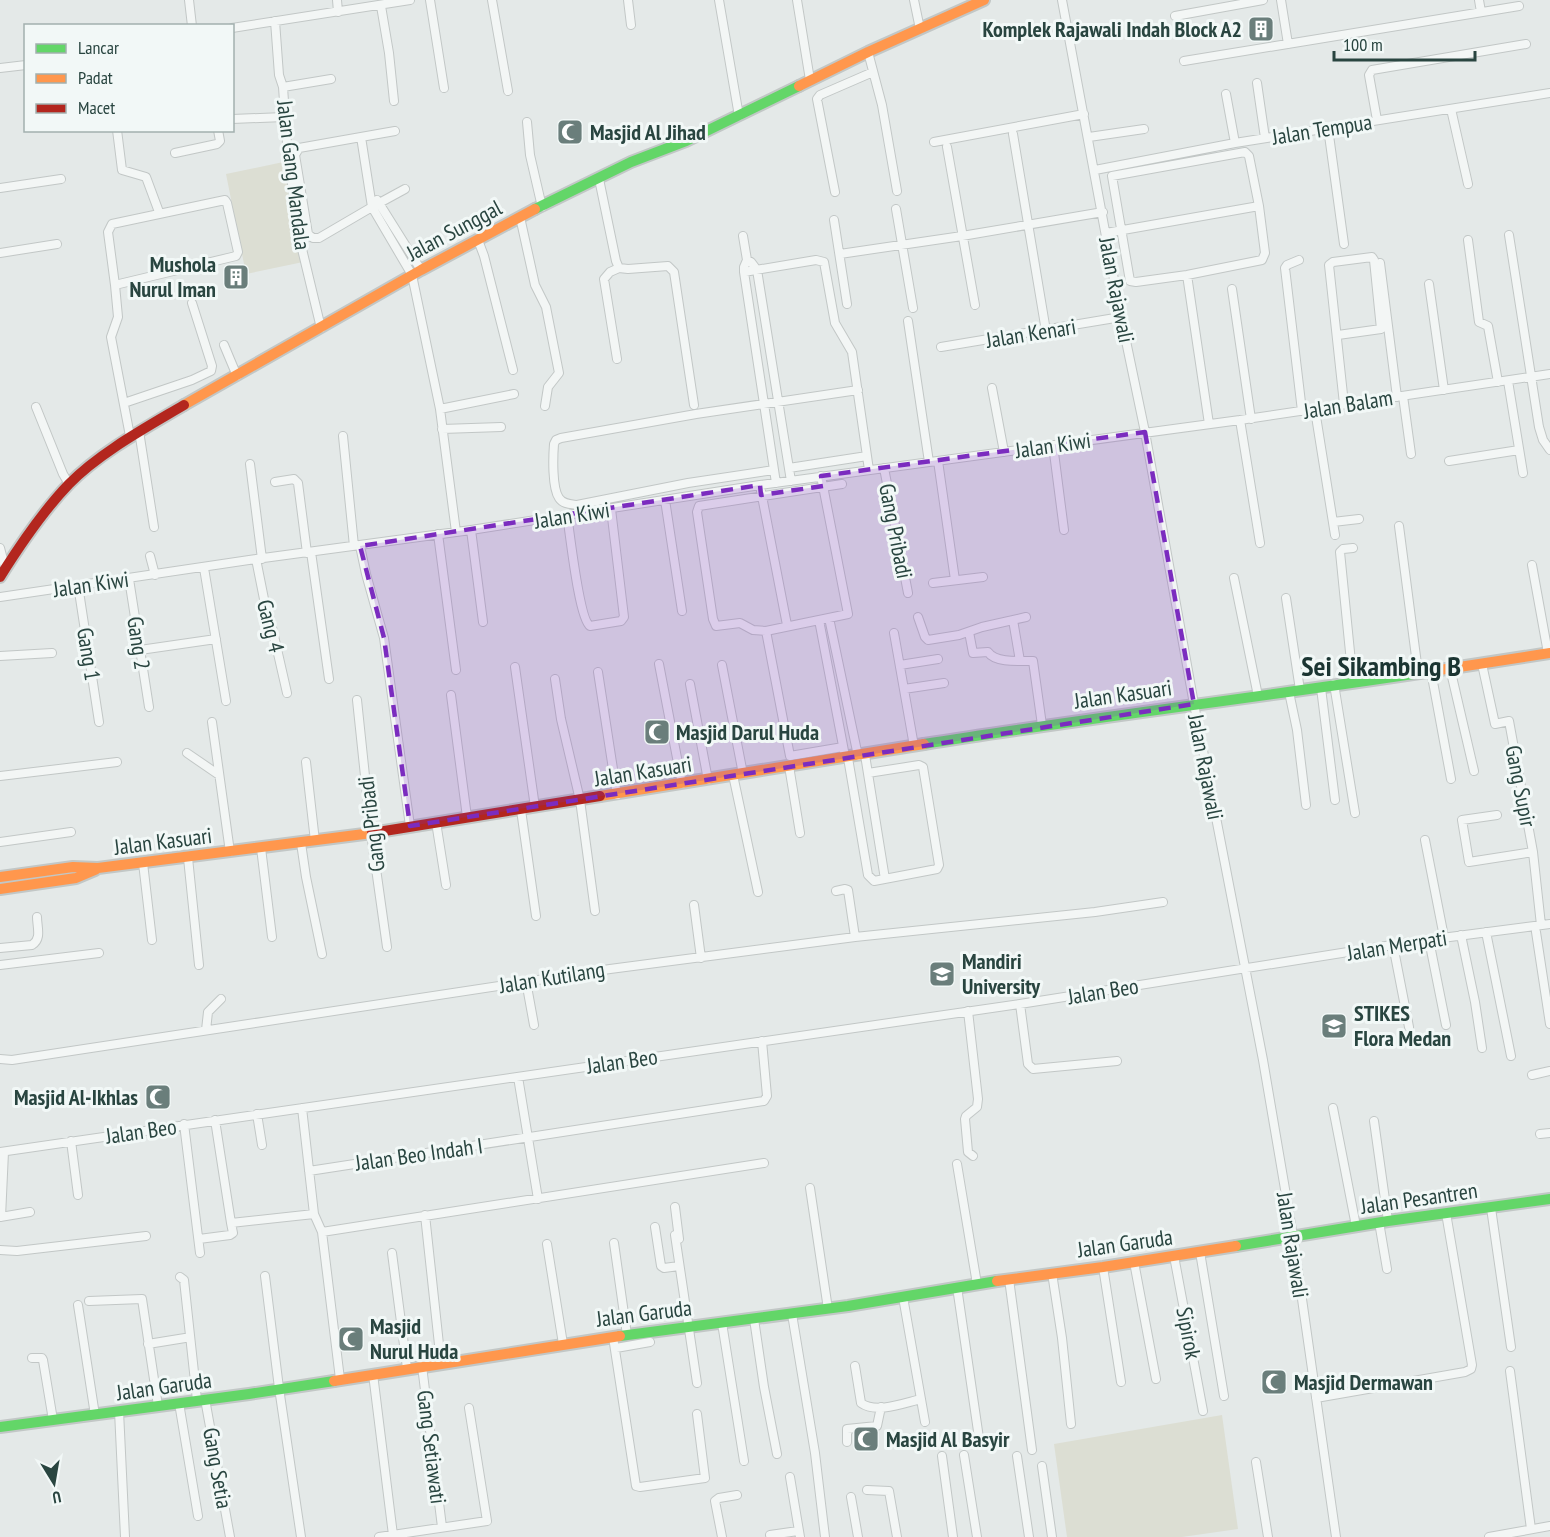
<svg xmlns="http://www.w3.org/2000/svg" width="1550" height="1537" viewBox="0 0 1550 1537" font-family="'PT Sans Narrow',sans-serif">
<rect width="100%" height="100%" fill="#e4e9e8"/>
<path fill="#dcded3" d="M288,161L308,261L246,274L226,174Z
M1222,1415L1238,1529L1182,1537H1067L1054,1444Z"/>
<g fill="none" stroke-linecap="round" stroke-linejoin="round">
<defs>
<path id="street" d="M189,0L192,26
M337,0L338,12
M430,0L444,88
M492,0L508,91
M628,0L631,25
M719,0L739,116
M797,0L810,80
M914,0L920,29
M1062,0L1121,317L1145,432L1194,704L1263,1060L1293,1236L1336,1537
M1281,0L1288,44
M1479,0L1481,12
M381,6L389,53L394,101
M1175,16L1263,0
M275,21L279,75L283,87L288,158L302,249L321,328
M232,28L410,0
M868,52L882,105L897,191
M1184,61L1519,6
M0,68L26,65
M1257,83L1265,138
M283,87L331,79
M1226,94L1235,143
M1451,109L1468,184
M232,119L284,117
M1377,120L1369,75L1372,70L1526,44
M527,122L530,155L542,207
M1328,128L1344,244
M117,130L122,170L146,177L159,212
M1013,134L1046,331
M361,137L395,131
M1089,137L1144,129
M934,142L1084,114
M947,147L975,305
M1245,152L1249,156L1259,206L1265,253L1262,260L1187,275L1136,282L1130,281L1112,176Z
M175,153L217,144L220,141L218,130
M1095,170L1235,143L1550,93
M599,179L616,261L619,268L628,269L668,266L674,272L694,405
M0,188L61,179
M405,189L372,207L319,238H313L308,234L295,155L299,148L361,137L372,207L412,275L440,409L456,532
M835,192L817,99L820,95L873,72
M225,200L227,203L238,252L236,256L115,285L108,232L112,224Z
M377,200L421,270
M896,209L913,308
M520,217L535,285L546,307L559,373L548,387L545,406
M834,220L847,304
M1106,233L1259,206
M1509,235L1539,427L1543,440L1550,450
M743,236L747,260L744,267V272L776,483
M478,240L484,256L513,370
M1468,240L1479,322L1488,326L1498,382
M0,253L57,244
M840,254L962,236L1103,212
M747,260L751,262L757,270L791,481
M1299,260L1287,265L1285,268L1302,411
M1380,263L1397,397
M744,272L816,260L824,262L835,323L852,352L869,470
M1187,275L1209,424
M1429,284L1444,390
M115,285L118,317L111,337L130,436
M1232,289L1251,419
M908,321L929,462
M1338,335L1381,329L1374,260L1372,257L1333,262L1329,265L1344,404
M224,345L237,376
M941,347L1121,317
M617,359L604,279L610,272L619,268
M1508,381L1523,473
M992,388L1004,452
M1403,396L1411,454
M124,403L192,380L211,371L212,366L192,303
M36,407L63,474L69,484
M440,409L514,394
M1315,410L1335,535
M1240,420L1260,543
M442,429L501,427
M139,431L154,527
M343,436L354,546
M1053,445L1064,530
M938,461L955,580
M1449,461L1519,450
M250,464L262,559
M789,468L867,456
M884,468L908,593
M774,470L688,483L577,505C570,504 563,504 559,498C552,488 553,457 554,444L556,440L561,438L696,414L858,390
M821,476L823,486L848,614L766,631L753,630L740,623L716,626L713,619L697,512L699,506L842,484
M275,482L294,479L298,483L307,553
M761,491L787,625
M665,500L682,611
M567,515C570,533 579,619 590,626L621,621L624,617L611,509
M1333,522L1359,519
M1399,526L1418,672
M471,530L483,622
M438,534L456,670
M360,546L366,574L384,638L410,826
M0,548L5,567
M1353,548L1343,549L1340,552L1353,682
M311,552L329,679
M150,556L155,575
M256,559L266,609L269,614L287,693
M1532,565L1548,653
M204,568L226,701
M1234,578L1258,696
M129,579L149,707
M933,583L983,577
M78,585L99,722
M0,597L256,559L471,530L760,485L1240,420L1550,374
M1286,598L1300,690
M918,617L925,637L928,640L959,635L982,627L1026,617
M829,618L858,756
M819,620L844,751
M1013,620L1020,661
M766,631L790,756L843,747
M969,632L973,653L988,652C995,663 1020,661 1033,661L1042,725
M894,633L914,746
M140,650L216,639
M0,656L52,653
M659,664L682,784
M1482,664L1495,724L1509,721L1533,852L1541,925
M722,665L743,774
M900,665L938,659
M515,667L535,807
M1450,668L1474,771
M1431,671L1451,779
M598,672L617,795
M555,679L561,719L580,800L595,911
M690,684L708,780
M1334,684L1355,813
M1321,688L1335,800
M904,689L944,683
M1289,692L1297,730L1306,805
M451,695L467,817
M357,700L371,833L387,947
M212,722L230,852
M187,753L219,775
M865,755L885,879
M848,758L868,875L874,881L937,869L939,865L923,767L919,765L868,773
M306,762L315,841
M789,766L800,833
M733,775L758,892
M0,776L117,762
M521,810L536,916
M1497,815L1462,820L1469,862L1533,852
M436,822L446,885
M1425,840L1444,937
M0,842L71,832
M301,843L306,877L322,954
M261,848L272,937
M188,858L199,965
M143,863L152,940
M836,891L845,889L848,890L855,937
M694,905L701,958
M1486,932L1511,1056
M1536,932L1550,1024
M1461,935L1475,1002L1482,1048
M1429,940L1446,1025
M1393,945L1409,1027
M0,948L32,945C42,939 37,927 37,917
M0,965L99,953
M526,981L534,1025
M1020,1004L1028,1064L1033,1069L1117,1061
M968,1011L978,1099L977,1107L966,1116L965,1119L968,1152L973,1156
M206,1030L208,1012L221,999
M0,1059L12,1060L610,969L855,937L1095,912L1163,902
M1532,1075L1550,1071
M518,1077L538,1199
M302,1108L314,1214L322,1232L340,1379
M1333,1108L1356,1226
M257,1114L262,1145
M215,1120L231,1223
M1374,1121L1388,1221
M184,1124L200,1253
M1540,1134L1550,1133
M71,1141L78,1195
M0,1152L1020,1004L1411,942L1550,924
M957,1164L977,1284
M309,1171L764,1101L767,1096L762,1041
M810,1188L828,1309
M675,1207L679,1239
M1491,1208L1511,1347
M425,1215L441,1363
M0,1217L30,1212
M1,1217L4,1152
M1379,1222L1387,1269
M655,1227L661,1266L664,1268L679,1266
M322,1232L764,1163
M675,1235L697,1383
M199,1239L230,1235L233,1233L231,1223L314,1214
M614,1243L627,1335
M547,1244L563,1344
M0,1250L17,1251L146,1236
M1200,1252L1224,1396
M392,1253L407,1368
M1174,1256L1203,1411
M1134,1262L1156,1379
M1103,1267L1121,1382
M1052,1273L1062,1338L1071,1424
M265,1276L279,1388L301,1537
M180,1277L184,1280L197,1400
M1009,1279L1032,1450
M957,1287L980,1445
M903,1297L925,1422
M89,1301L142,1299L158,1406
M78,1305L95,1415
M792,1314L815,1453L825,1537
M754,1319L764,1387L777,1454
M722,1323L744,1461
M613,1337L636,1486L640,1487L705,1478L697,1414
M148,1344L185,1338
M616,1348L650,1342
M32,1358H42L43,1360L53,1420
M422,1366L442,1527
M855,1366L861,1403C876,1414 904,1403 921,1399
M1510,1371L1531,1529
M373,1374L393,1535
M1316,1398L1465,1372L1471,1369L1472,1365L1446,1213
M205,1399L230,1537
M179,1403L198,1516
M119,1411L125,1537
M847,1442V1429L877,1426L881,1407
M964,1455L977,1537
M942,1456L953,1537
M1017,1456L1029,1537
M1256,1462L1268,1537
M1042,1466L1052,1537
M790,1477L800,1537
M867,1490L889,1491L897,1537
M851,1497L858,1537
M770,1535L798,1531
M379,1537L487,1521L469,1408
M722,1537L715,1501L719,1498L737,1495
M1489,1537L1550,1526"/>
<path id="fast" d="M535,209L631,162L686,141L799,86
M924,744C1093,717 1263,697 1433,671
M1236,1246L1388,1221L1550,1199
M620,1336L848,1306L997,1281
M0,1427L249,1394L334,1381"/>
<path id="slow" d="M799,86L868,52L984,0
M184,405L421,270L535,209
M1433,671L1550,653
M600,796L924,744
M0,877L73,867L98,868L372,833
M0,889L76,878L95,870
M997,1281L1103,1267L1236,1246
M334,1381L620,1336"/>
<path id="jam" d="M0,577C20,545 43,511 69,484C99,453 147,427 184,405
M372,833L600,796"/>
</defs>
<use href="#street" stroke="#c2c7c6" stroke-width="10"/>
<use href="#fast" stroke="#c2c7c6" stroke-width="14"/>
<use href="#slow" stroke="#c2c7c6" stroke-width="14"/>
<use href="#jam" stroke="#c2c7c6" stroke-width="14"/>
<use href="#street" stroke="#f3f6f5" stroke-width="8"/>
<use href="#fast" stroke="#63d668" stroke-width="10"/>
<use href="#slow" stroke="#ff974d" stroke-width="10"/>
<use href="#jam" stroke="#b3261e" stroke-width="10"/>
</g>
<path fill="#7b2cbf" fill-opacity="0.2" stroke="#7b2cbf" stroke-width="4.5" stroke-dasharray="12 8" stroke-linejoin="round" d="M1145,432L1194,704L410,826L384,638L360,546L760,485L761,495L823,486L821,476Z"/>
<defs>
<symbol id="building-square" viewBox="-11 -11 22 22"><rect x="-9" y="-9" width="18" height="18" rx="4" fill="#6a7e7b" stroke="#f2f8f7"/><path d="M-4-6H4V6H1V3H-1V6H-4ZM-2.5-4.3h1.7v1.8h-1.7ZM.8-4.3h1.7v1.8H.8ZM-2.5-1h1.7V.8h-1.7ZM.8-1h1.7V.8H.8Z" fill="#fff"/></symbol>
<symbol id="mosque-square" viewBox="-11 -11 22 22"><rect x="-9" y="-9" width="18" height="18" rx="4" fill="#6a7e7b" stroke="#f2f8f7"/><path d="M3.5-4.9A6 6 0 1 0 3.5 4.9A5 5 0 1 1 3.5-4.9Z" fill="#fff"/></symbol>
<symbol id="university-square" viewBox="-11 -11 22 22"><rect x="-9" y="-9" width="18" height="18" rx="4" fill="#6a7e7b" stroke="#f2f8f7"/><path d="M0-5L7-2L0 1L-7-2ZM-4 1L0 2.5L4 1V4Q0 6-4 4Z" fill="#fff"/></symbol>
</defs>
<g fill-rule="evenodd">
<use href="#building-square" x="1246" y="14" width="30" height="30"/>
<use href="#mosque-square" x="555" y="117" width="30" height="30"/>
<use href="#building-square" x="221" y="262" width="30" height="30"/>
<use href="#mosque-square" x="642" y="717" width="30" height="30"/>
<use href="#university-square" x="927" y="959" width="30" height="30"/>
<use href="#university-square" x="1319" y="1011" width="30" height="30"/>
<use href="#mosque-square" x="143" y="1082" width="30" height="30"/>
<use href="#mosque-square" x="336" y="1324" width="30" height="30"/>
<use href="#mosque-square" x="1259" y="1367" width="30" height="30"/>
<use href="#mosque-square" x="851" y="1424" width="30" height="30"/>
</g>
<g text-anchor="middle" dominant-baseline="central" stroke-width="6" stroke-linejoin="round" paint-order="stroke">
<g font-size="22" font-weight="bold" fill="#294540" stroke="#f2f8f7" text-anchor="start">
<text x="1242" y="29" text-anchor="end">Komplek Rajawali Indah Block A2</text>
<text x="590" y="132">Masjid Al Jihad</text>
<text x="216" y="264" text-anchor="end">Mushola<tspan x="216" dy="25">Nurul Iman</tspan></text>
<text x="676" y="732">Masjid Darul Huda</text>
<text x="962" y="961">Mandiri<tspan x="962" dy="25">University</tspan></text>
<text x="1354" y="1013">STIKES<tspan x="1354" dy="25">Flora Medan</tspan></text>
<text x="138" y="1097" text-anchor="end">Masjid Al-Ikhlas</text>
<text x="370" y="1326">Masjid<tspan x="370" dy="25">Nurul Huda</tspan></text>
<text x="1294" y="1382">Masjid Dermawan</text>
<text x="886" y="1439">Masjid Al Basyir</text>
</g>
<g font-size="22" fill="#294540" stroke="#f2f8f7">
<text transform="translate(1322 129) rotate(-9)">Jalan Tempua</text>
<text transform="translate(294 175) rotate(83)">Jalan Gang Mandala</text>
<text transform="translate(454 230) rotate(-28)">Jalan Sunggal</text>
<text transform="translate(1117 290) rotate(79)">Jalan Rajawali</text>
<text transform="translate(1031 333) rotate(-9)">Jalan Kenari</text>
<text transform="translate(1348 404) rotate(-9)">Jalan Balam</text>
<text transform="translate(1053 445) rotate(-8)">Jalan Kiwi</text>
<text transform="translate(572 515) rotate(-9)">Jalan Kiwi</text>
<text transform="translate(896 531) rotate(79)">Gang Pribadi</text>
<text transform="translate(91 584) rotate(-8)">Jalan Kiwi</text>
<text transform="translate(271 626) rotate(76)">Gang 4</text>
<text transform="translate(139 643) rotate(82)">Gang 2</text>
<text transform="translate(89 654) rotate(81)">Gang 1</text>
<text transform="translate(1123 694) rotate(-8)">Jalan Kasuari</text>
<text transform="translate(1206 767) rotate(79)">Jalan Rajawali</text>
<text transform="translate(643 771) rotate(-9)">Jalan Kasuari</text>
<text transform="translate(1521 786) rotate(79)">Gang Supir</text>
<text transform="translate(371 824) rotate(-97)">Gang Pribadi</text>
<text transform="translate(163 841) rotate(-7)">Jalan Kasuari</text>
<text transform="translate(1397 945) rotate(-9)">Jalan Merpati</text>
<text transform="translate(552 977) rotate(-9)">Jalan Kutilang</text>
<text transform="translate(1103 991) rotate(-9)">Jalan Beo</text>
<text transform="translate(622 1061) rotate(-8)">Jalan Beo</text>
<text transform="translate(141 1131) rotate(-8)">Jalan Beo</text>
<text transform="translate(419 1154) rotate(-8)">Jalan Beo Indah I</text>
<text transform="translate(1419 1198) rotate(-8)">Jalan Pesantren</text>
<text transform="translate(1125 1243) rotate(-8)">Jalan Garuda</text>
<text transform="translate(1293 1245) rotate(81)">Jalan Rajawali</text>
<text transform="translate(644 1313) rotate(-7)">Jalan Garuda</text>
<text transform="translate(1189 1333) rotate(79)">Sipirok</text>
<text transform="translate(164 1386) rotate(-8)">Jalan Garuda</text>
<text transform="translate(432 1447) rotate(83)">Gang Setiawati</text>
<text transform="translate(218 1468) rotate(80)">Gang Setia</text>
</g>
<g font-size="28" font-weight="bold" fill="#1b3532" stroke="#f2f8f7">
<text x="1381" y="665">Sei Sikambing B</text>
</g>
</g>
<rect x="24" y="24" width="210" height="108" fill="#f2f8f7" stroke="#a2b0ae" stroke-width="1.5"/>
<rect x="36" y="44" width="30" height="9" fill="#63d668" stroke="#a2b0ae" stroke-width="1.5"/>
<text x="78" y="54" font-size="18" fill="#294540">Lancar</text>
<rect x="36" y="74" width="30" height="9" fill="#ff974d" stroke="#a2b0ae" stroke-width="1.5"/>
<text x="78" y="84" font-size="18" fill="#294540">Padat</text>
<rect x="36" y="104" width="30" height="9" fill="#b3261e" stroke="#a2b0ae" stroke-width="1.5"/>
<text x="78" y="114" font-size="18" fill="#294540">Macet</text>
<g transform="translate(54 1483) rotate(169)" stroke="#f2f8f7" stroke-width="4.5" paint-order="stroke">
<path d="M0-4.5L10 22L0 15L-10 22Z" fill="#294540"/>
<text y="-9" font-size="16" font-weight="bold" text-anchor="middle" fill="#294540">U</text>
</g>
<path d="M1334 51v9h141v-9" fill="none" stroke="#294540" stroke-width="3"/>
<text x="1343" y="51" font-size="18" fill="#294540" stroke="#f2f8f7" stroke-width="4.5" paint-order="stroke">100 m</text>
</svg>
